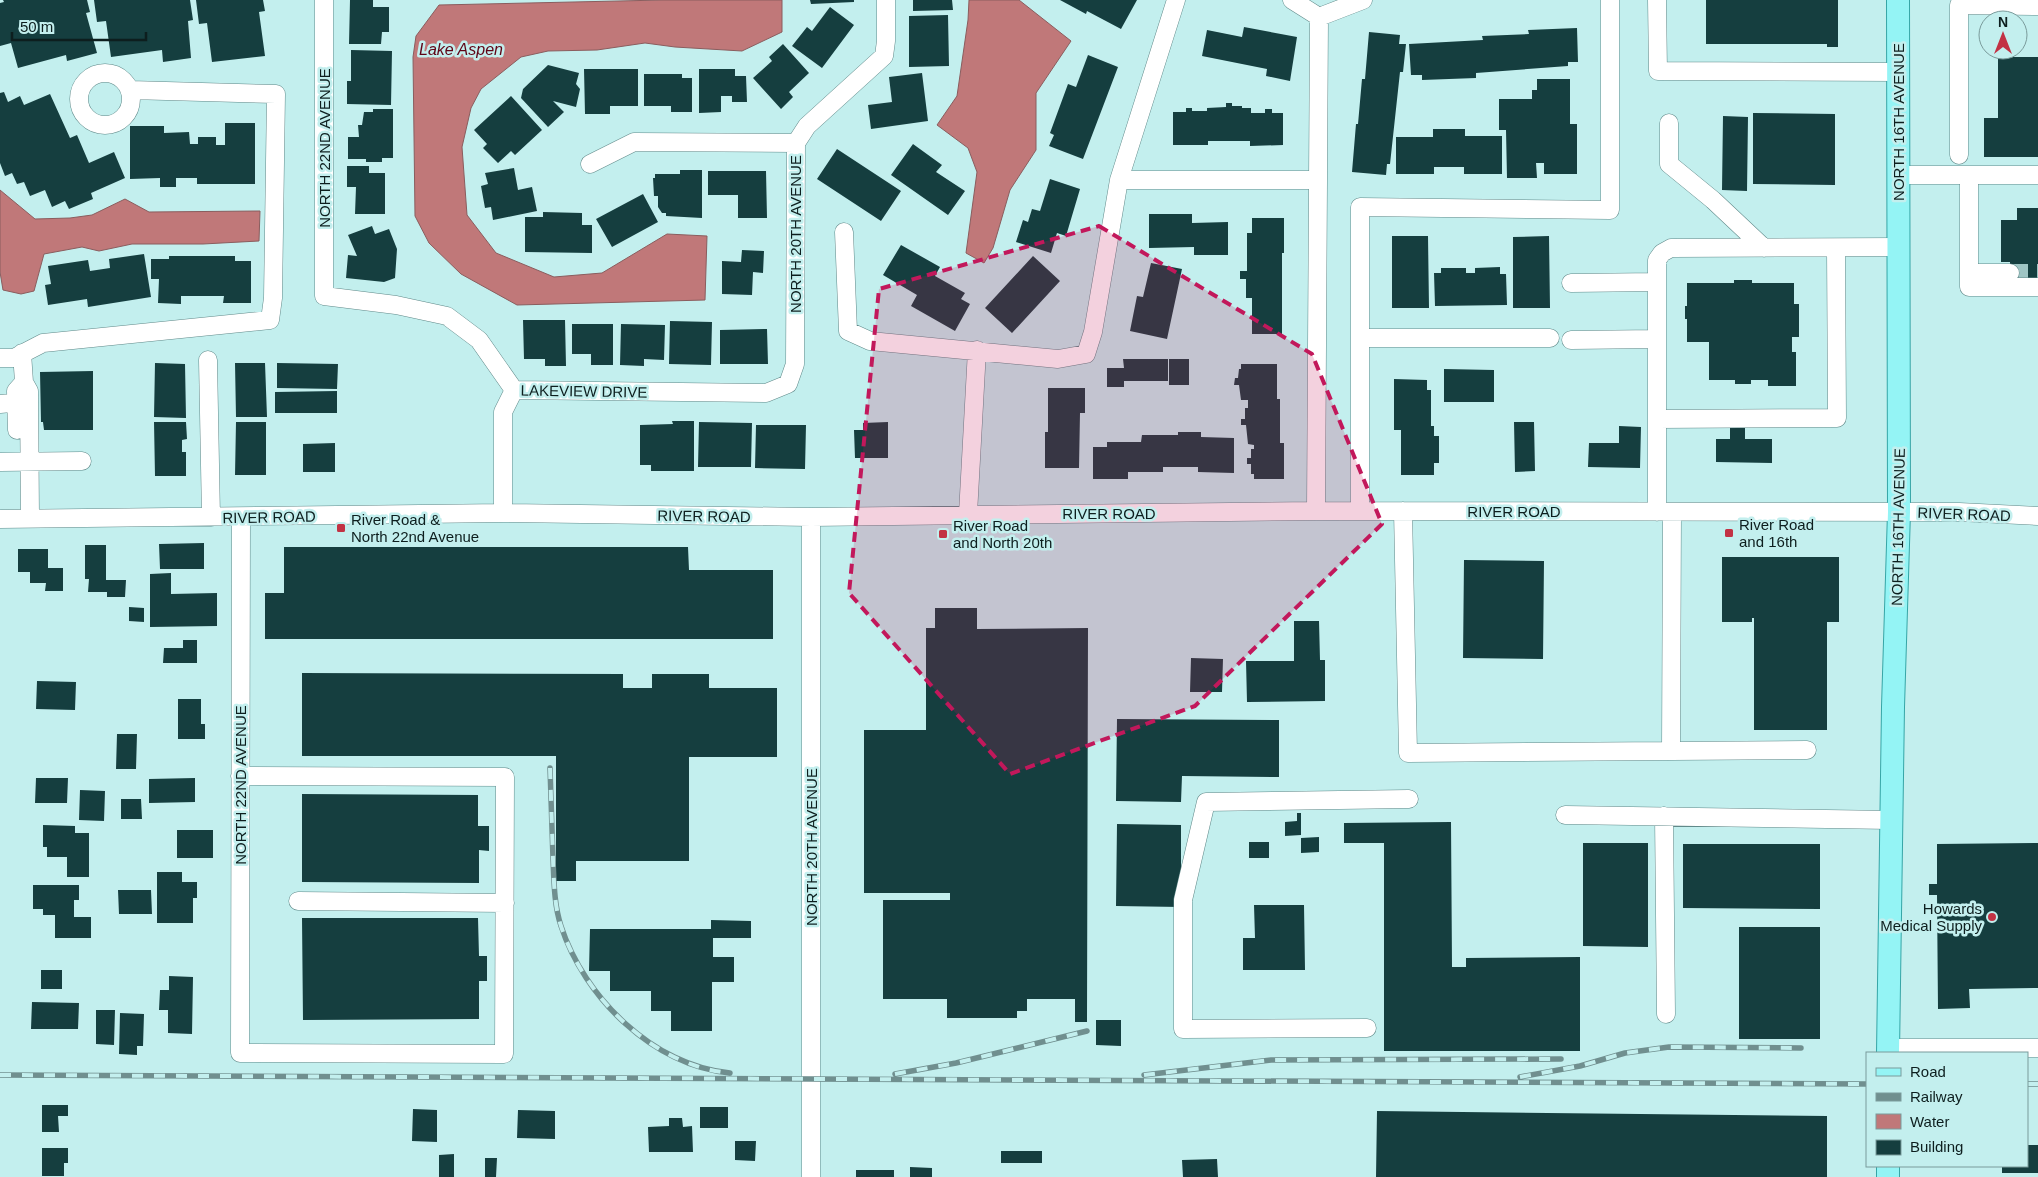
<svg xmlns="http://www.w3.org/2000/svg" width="2038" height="1177" viewBox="0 0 2038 1177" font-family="Helvetica,sans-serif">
<rect width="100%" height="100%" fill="#c3efee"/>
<path fill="#c07879" stroke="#8a5d5e" d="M663,0H782V32L742,51L675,47L645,43L597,50L548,51L521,57L481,89L471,108L462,147L467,215L496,253L554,277L602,273L667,234L707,236L705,300L517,305L461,274L429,243L415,216L413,57L416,36L439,5Z
M969,0H1019L1071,41L1036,93V150L1010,190L993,248L984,263L966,253L977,172L968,148L937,125L957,96L968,20Z
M0,190L35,219L70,218L92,215L125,199L149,212L260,211L259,241L203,244H132L99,251L82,247L44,254L34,291L21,294L3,290L0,272Z"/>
<path fill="#153e3f" d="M3,0H87L90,12L86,13L97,53L67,61L66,55L18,68L11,43L0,46V3L4,2Z
M94,0H190L193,20L188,21L191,58L163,62L162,50L111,57L106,21L97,22Z
M196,0H263L265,11L259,12L265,56L212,62L207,23L199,24Z
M350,0H373V7H389V32H382L381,44H349Z
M810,0H854V2L811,4Z
M913,0H952L953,10L913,11Z
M1060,0H1137L1121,29L1087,11L1086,14Z
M1706,0H1838V47H1827V44H1706Z
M830,7L854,25L822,68L792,46L807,27L812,31Z
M948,15L949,66L909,67V16Z
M1244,27L1297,37L1290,81L1266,76L1267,69L1202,56L1207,30L1242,37Z
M1577,28L1578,62H1568V66L1476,73V78L1422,80V75H1411L1409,44L1483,40L1482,36L1529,34L1528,30Z
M1369,32L1400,35L1399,44H1406L1403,72H1400L1390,164H1387L1386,175L1352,172L1356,124H1358L1362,79H1365Z
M783,44L809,73L789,92L793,97L781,109L753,78L772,61L769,57Z
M351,50L392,51L391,105L347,104V81H351Z
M1088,55L1118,67L1083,159L1049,146L1054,135L1050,133L1068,84L1076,87Z
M1998,57H2038V157H1984V118H1998Z
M548,65L579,73L576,84L580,89L576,107L553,101L564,112L548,127L521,98L523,89Z
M584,69H638V106H610V114H585Z
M699,69H735V76H746L747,102H732V96H721V112L699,113Z
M922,73L928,121L871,129L868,105L892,102L889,77Z
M644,74H682V78H692V112H671V106H644Z
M1537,79H1570V124H1577V174H1544V163H1536L1537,178H1507L1506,130H1499V99H1532V90H1537Z
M4,92L8,102L20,96L24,105L50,94L70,138L77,135L89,163L114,152L125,178L91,193L93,199L69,209L65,201L52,207L45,190L30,196L24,182L17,184L12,173L5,176L0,163V93Z
M511,96L542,130L515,155L511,151L498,163L483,148L487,144L474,130Z
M1226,103H1232V106H1242V108H1251V113H1265V109H1272V113H1283V145L1250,146V141H1208V145H1173V112H1186V108H1192V111H1207V108L1226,107Z
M373,109H393V158H382V162H366V159H348V137H359L358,125H362L364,112H373Z
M1753,113L1835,114V185L1753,184Z
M1723,116L1748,117L1747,191L1722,190Z
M225,123H255V184H197V178H176V187H160V178L130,179V126H164V133L189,132L190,144H198V137H216V145H225Z
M1433,129H1465V136H1502V174H1464V167H1434V174H1396V137H1433Z
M913,144L942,165L936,172L965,191L948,215L891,175Z
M837,149L901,191L881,221L817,179Z
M347,166H369V173H385V214H355L356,187H347Z
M514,168L518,190L532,187L537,211L493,220L491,207L485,208L481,186L488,184L485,173Z
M680,170H702V218L666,216V213H662L658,207V196H654L653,178H655V174H680Z
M708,171H766L767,218H738V195H708Z
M1050,179L1080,189L1066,236L1057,233L1051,253L1016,242L1023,220L1028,222L1032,209L1040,211Z
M643,194L658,222L612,247L596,219Z
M2017,208H2038V284H2010V262H2001V220H2017Z
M543,212L582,213V225H592V253L525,252V217H543Z
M1149,214H1192V223L1228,222V255H1194V247L1149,248Z
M1252,218H1284V253H1282V334H1252V298H1246V279H1240V271H1247V233H1252Z
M372,226L375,234L389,229L397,249L395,278L384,282L346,278L348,255L357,256L348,235Z
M1392,236H1428L1429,308H1392Z
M1549,236L1550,308H1513V237Z
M901,245L940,267L935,276L965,293L961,299L970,304L955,331L911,306L917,295L883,275Z
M742,250L764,251L763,273L753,272L752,295L722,294V261L741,262Z
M144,254L151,297L88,307L87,299L48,305L45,285L51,284L48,266L88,260L90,271L110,268L109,259Z
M169,256H235V261H251V303H223L224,296H181V304L158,303L159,279H151V259H169Z
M1033,256L1060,281L1012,333L985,308Z
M1151,263L1182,269L1167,339L1130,331L1137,296L1143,297Z
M1500,267V274H1506L1507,305L1435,306L1434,273H1441V268H1466V273H1475V268Z
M1734,280H1752V283H1794V304H1799V337H1792V352H1796V386H1768V380H1751V384H1735V380H1709V342H1687V319H1685V306H1687V283H1734Z
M523,320H565L566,366H545V359H524Z
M670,321L712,322L711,365L669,364Z
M572,324H613V365H591V354H572Z
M621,324L665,325L664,360L644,359V366L620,365Z
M767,329L768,364H720V330Z
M1123,359H1168V381H1124V387H1107V368H1124Z
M1169,359H1189V385H1169Z
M155,363L185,364L186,418L154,417Z
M235,363H265L267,417H236Z
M277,363L338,364L337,389L277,388Z
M1241,364H1277V399H1280V443H1284V479H1254V474H1251V464H1247V458H1251V449H1254V445L1248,444L1246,425H1241V419H1245V408H1248V400H1241L1239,385H1234L1235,378H1238L1239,369H1241Z
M1444,369L1494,370V402H1444Z
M93,371V430H44L43,422H41L40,372Z
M1394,379L1427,380V390H1431V426H1434V436H1439V463H1434V475H1401V430H1394Z
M1048,388H1085V413H1080L1079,468H1045V432H1048Z
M337,391V413H275V392Z
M672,421H694V471H651V465H640V425L673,424Z
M154,422H186L187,439L182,440V452H186V476H155Z
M236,422H266V475H235Z
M699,422L752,423L751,467H698Z
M888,422V458H855L854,430H863V423Z
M1514,422H1534L1535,471L1515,472Z
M756,425H806L805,469L755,468Z
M1619,426L1641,427L1640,468L1588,467L1589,443H1619Z
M1730,427H1745V439H1772V463L1716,462V439H1730Z
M1178,432H1201V437L1234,438V473L1198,472V467H1163V472H1128V479H1093V447H1107V442H1141L1142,435H1178Z
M335,443V472H303V444Z
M204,543V569H160L159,544Z
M85,545H106V580H126L125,597H107V592H88L89,579H85Z
M284,547H688L689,570H773V639H265V593H284Z
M18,549H48V568H63V591H45L46,583H30V572H18Z
M1722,557H1839V622H1827V730H1754V618H1752V622H1722Z
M1464,560L1544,561L1543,659L1463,658Z
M171,573V594L217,593V626L150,627V574Z
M129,607L144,608V622L129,621Z
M935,608H977V629L1088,628L1087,1022H1075V999H1027V1011H1017V1018H947V999H883V900H950V893H864V730H926V628H935Z
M1294,621H1319L1320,660H1325V701L1247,702L1246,661H1294Z
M183,640H197V663H163L164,648H183Z
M1191,658L1223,659L1222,692H1190Z
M302,673L623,674V688H652V674H709V688H777V757H689V861H576V881H556V756H302Z
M37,681L76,682L75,710L36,709Z
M178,699H201V724H205V739H178Z
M1117,719L1279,720V777L1182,776L1181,802L1116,801Z
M117,734H137L136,769H116Z
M36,778H68L67,803H35Z
M195,778V802L149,803V779Z
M80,790L105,791L104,821L79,820Z
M302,794L478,795V826H489V851L479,850V883L302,882Z
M121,799H141L142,819H121Z
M1297,813H1301V835L1285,836V822L1297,821Z
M1451,822L1452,967H1466V958L1580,957V1051H1384V843H1344V823Z
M1117,824L1181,825V907L1116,906Z
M43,825L75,826V833H89V877H67V857H47V847H43Z
M177,830H213V858H177Z
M1319,837V852L1301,853V838Z
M1249,842H1269V858H1249Z
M1583,843H1648V947L1583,946Z
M2038,843V988L1969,989L1970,1008L1938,1009L1937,895H1929V884H1937V844Z
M1683,844H1820V909L1683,908Z
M157,872H182V882H197V898H193V923H157Z
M33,885H79V900H74V917H91V938H55V915H43V909H33Z
M118,890H151L152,914H119Z
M1254,905H1304L1305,970H1243V938H1255Z
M302,918H478L479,956H487V981H479V1019L303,1020Z
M711,920L751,921V938H713V957H734V982H712V1031H671V1011H651V991H610V971H589L590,929H711Z
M1739,927H1820V1039H1739Z
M41,970H62V989H41Z
M169,976L193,977L192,1034L168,1033V1010H159L160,990H169Z
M32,1002L79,1003L78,1029H31Z
M96,1010H115L114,1045L96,1044Z
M120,1013L144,1014L143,1046H137V1055L119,1054Z
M1096,1020H1121V1046L1096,1045Z
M42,1105H68V1116H58L59,1132H42Z
M700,1107H728V1128H700Z
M413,1109L437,1110V1142L412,1141Z
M518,1110L555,1111V1139L517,1138Z
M1377,1111L1827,1116V1177H1376Z
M669,1118H682L683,1127L692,1126L693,1152H649L648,1127L669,1126Z
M735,1141H756L755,1161L735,1160Z
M2027,1145H2038V1173H2002V1166H2027Z
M42,1148H68V1163H64V1176H42Z
M1001,1151H1042V1163H1001Z
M454,1154V1177H439V1155Z
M485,1158H497L496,1177H485Z
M1217,1159L1218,1177H1183L1182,1160Z
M910,1167L932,1168V1177H910Z
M856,1170H894V1177H856Z"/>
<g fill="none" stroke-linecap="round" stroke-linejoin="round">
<path stroke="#9fc5c4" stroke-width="18" stroke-dasharray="18 9" stroke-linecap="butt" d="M2010,273H2038"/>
<defs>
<path id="minor" d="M324,0V296L396,305L447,316L479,340L514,390L766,393L788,384L795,364L796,143L807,126L884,56L886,41V0
M1292,0L1319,17L1316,511
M1657,0L1658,71L1898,72
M1319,17L1363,0
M79 99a26 26 0 1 1 52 0a26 26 0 1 1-52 0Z
M1669,123V164L1713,200L1764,248
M1959,155V5L2038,6
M590,164L634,142L796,143
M1899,175H2038
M1969,175V287H2038
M1119,180H1317
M844,232L848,331L870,341L1058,359L1086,354L1093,332L1119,180L1176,0
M1969,273H2010
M1571,283L1657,282
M1360,338H1550
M1571,340L1657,339
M22,353L24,382L29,391L30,518
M0,358H14L43,343L270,320L273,298L276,94L130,90
M208,360L211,517
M0,404L11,403L17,407L26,408
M1657,419L1837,418L1836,248
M17,430L16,391L24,382
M0,462L82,461
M1360,511V207L1610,210V0
M1403,511L1408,753L1671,751
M1657,512V260L1662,253L1671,248L1899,247
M1672,512L1671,751L1807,750
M503,513V412L514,390
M968,514L977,350
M811,517V1177
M0,519L503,513L811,517L1316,511L1959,512L2038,516
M240,776L505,777L504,1054L240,1053L241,517
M1565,815L1891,820
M1664,816L1666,1014
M298,901L505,903
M1367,1028L1183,1029V900L1206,802L1409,799
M1888,1048H2038"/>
<path id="major" d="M1888,1053L1893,707L1899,512L1898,0
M1888,1166V1177"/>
</defs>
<use href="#minor" stroke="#608989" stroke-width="19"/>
<use href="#major" stroke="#36a5a6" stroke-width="24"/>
<use href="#minor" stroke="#fff" stroke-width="18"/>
<use href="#major" stroke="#94f4f5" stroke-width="22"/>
<defs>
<path id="rail" d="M550,768C551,798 552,828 553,859C554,881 554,905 561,926C584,997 653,1066 730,1073
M895,1074L956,1063L1087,1031
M0,1075L1867,1084
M1144,1075L1271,1060L1561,1059
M1520,1077L1580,1066L1625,1053L1669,1047L1801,1048
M2027,1084H2038"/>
</defs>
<use href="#rail" stroke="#708f8f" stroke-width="5.5"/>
<use href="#rail" stroke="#c3efee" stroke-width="4" stroke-dasharray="11" stroke-linecap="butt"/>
</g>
<path fill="#c2185b" fill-opacity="0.2" stroke="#c2185b" stroke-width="4" stroke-dasharray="10 6" stroke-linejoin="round" d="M1099,226L1312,354L1382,524L1195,706L1010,774L849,593L879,289Z"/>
<g fill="#c23244" stroke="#c3efee" stroke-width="2">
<rect x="336" y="523" width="10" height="10" rx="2.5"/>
<rect x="1724" y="528" width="10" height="10" rx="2.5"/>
<rect x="938" y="529" width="10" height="10" rx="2.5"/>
<circle cx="1992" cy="917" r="5"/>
</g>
<g text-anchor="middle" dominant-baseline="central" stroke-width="5" stroke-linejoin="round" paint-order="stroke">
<g font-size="15" fill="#0d1e1e" stroke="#c3efee">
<text transform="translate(1898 122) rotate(-90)">NORTH 16TH AVENUE</text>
<text transform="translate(324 148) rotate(-90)">NORTH 22ND AVENUE</text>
<text transform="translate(795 234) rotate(-90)">NORTH 20TH AVENUE</text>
<text transform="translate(584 391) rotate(1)">LAKEVIEW DRIVE</text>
<text x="1514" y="511">RIVER ROAD</text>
<text x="1109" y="513">RIVER ROAD</text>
<text transform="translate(1964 514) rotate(2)">RIVER ROAD</text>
<text transform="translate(704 516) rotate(1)">RIVER ROAD</text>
<text transform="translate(269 517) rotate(-1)">RIVER ROAD</text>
<text transform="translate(1898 527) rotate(-89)">NORTH 16TH AVENUE</text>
<text transform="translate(240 785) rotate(-90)">NORTH 22ND AVENUE</text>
<text transform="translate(811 847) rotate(-90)">NORTH 20TH AVENUE</text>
</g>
<g font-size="15" fill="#0d1e1e" stroke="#c3efee" text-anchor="start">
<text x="351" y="519">River Road &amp;<tspan x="351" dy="17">North 22nd Avenue</tspan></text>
<text x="1739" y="524">River Road<tspan x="1739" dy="17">and 16th</tspan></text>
<text x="953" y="525">River Road<tspan x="953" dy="17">and North 20th</tspan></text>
<text x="1982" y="908" text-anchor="end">Howards<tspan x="1982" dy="17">Medical Supply</tspan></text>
</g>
<g font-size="16" font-style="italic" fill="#5f0416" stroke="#c3efee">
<text x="461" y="49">Lake Aspen</text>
</g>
</g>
<rect x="1866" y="1052" width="162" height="115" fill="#c3efee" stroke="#7a9b9b"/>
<rect x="1876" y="1068" width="25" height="8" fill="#94f4f5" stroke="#7a9b9b"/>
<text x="1910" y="1077" font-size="15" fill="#0d1e1e">Road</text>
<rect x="1876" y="1093" width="25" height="8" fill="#708f8f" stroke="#7a9b9b"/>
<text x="1910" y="1102" font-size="15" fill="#0d1e1e">Railway</text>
<rect x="1876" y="1114" width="25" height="15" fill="#c07879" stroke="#7a9b9b"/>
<text x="1910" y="1127" font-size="15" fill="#0d1e1e">Water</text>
<rect x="1876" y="1140" width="25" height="15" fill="#153e3f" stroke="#7a9b9b"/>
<text x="1910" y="1152" font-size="15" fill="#0d1e1e">Building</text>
<g transform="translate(2003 35)"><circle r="24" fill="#c3efee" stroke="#7a9b9b"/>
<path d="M0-4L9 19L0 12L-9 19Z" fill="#c23244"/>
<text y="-8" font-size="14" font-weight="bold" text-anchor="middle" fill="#0d1e1e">N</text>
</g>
<path d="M12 32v8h134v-8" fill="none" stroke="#0d1e1e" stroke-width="2.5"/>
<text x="20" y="32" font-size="15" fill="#0d1e1e" stroke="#c3efee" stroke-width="4" paint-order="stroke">50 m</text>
</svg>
